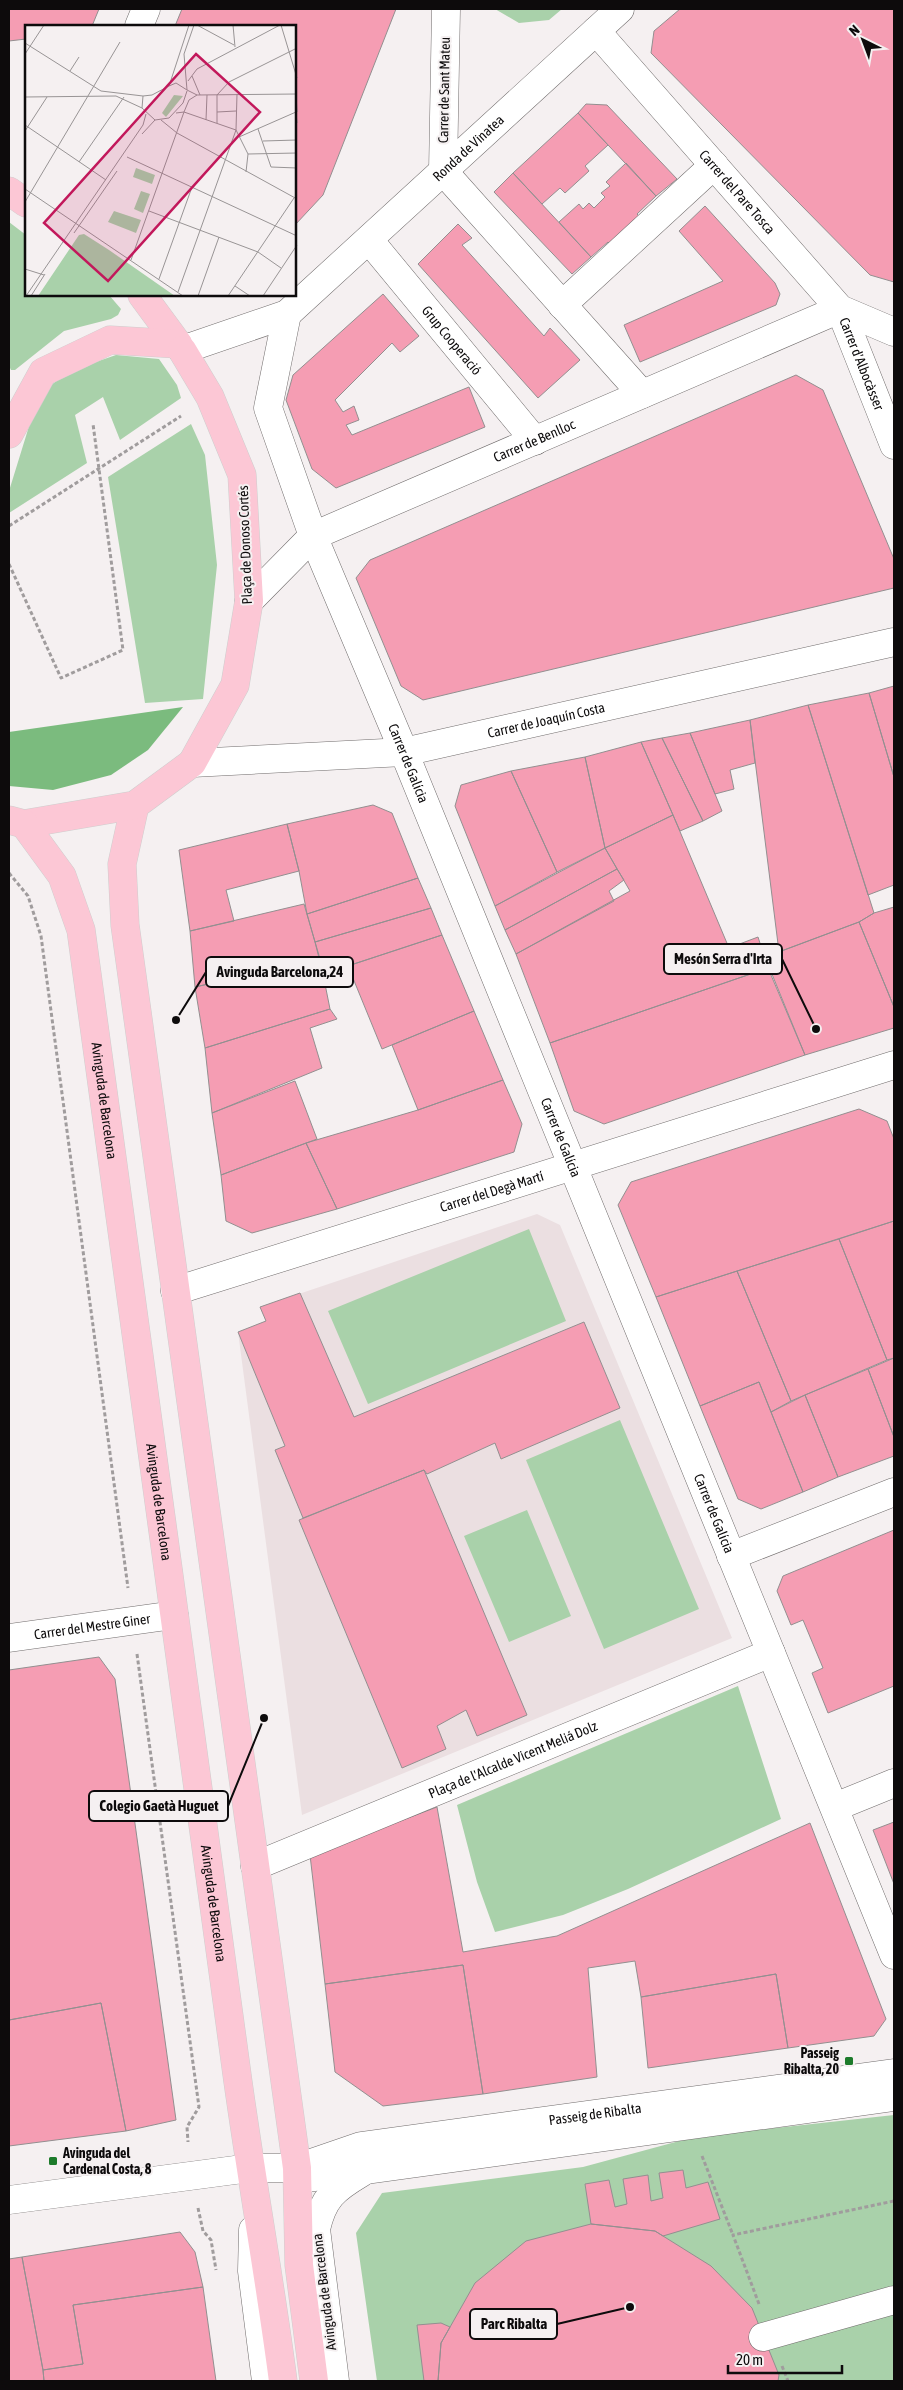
<svg xmlns="http://www.w3.org/2000/svg" width="903" height="2390" viewBox="0 0 903 2390" font-family="'Asap Condensed',sans-serif">
<rect width="100%" height="100%" fill="#f5f0f1"/>
<path fill="#ebdfe1" d="M537,1214L560,1225L732,1638L302,1815L238,1332L266,1321L260,1307Z"/>
<path fill="#a9d1aa" d="M495,9H562L549,20L519,23Z
M9,222L26,235V295H109L121,309L118,315L111,319L64,331L15,370H11L9,366Z
M116,355L159,359L177,385L181,398L120,440L103,397L75,415L87,463L9,513V491L39,394L70,371Z
M191,424L205,455L217,565L203,699L145,703L108,477Z
M529,1229L566,1321L368,1404L328,1311Z
M620,1420L699,1609L604,1649L526,1460Z
M527,1510L571,1616L509,1642L464,1536Z
M738,1686L781,1819L628,1889L563,1915L495,1932L477,1882L457,1805Z
M894,2115V2381H377L356,2233L382,2193L583,2167L694,2137Z"/>
<path fill="#7bbb7e" d="M183,707L148,750L111,775L53,790L9,786V732Z"/>
<path fill="#f59db3" stroke="#938f90" d="M9,9H99L92,26H26V39L9,41Z
M182,9H396L323,195L295,225V26H175Z
M680,9H894V282L870,275L651,53L654,31Z
M586,104L607,105L677,179L656,196L578,113Z
M578,113L608,145L585,166L589,171L565,193L560,188L542,204L513,173Z
M626,163L656,196L637,214L642,219L612,247L608,242L591,257L559,222L579,204L583,209L589,203L594,208L605,197L601,193L610,186L606,182Z
M513,173L591,257L572,274L494,192Z
M705,206L775,283L780,294L776,305L640,362L624,325L723,281L679,231Z
M458,224L472,238L462,245L544,336L550,328L580,360L538,398L418,264Z
M383,294L419,336L400,352L392,343L335,400L343,412L354,406L359,420L346,425L352,435L469,387L485,427L336,488L312,469L286,400L293,375Z
M796,375L823,390L894,559V588L423,700L401,686L356,578L370,560Z
M894,686V777L869,693Z
M869,693L894,777V885L868,895L808,705Z
M808,705L874,913L859,922L779,952L750,720Z
M750,720L755,763L730,770L734,789L715,794L690,733Z
M690,733L722,811L703,821L662,738Z
M662,738L703,821L680,831L641,742Z
M641,742L673,815L605,848L585,757Z
M585,757L605,848L557,872L511,771Z
M511,771L557,872L495,906L455,806L461,785Z
M373,805L392,813L418,878L307,914L299,871L287,824Z
M673,815L729,948L758,937L768,968L550,1043L516,954L630,891L605,848Z
M287,824L299,871L226,890L234,921L190,931L179,850Z
M605,848L617,869L505,930L495,906Z
M617,869L624,880L609,891L614,901L516,954L505,930Z
M418,878L431,908L315,942L307,914Z
M304,904L320,959L195,987L190,931Z
M894,907V1007L859,922L874,913Z
M431,908L442,935L323,974L315,942Z
M859,922L894,1007V1028L805,1055L765,957Z
M442,935L474,1011L382,1049L348,966Z
M320,959L330,1009L205,1048L195,987Z
M768,968L805,1055L604,1124L574,1111L550,1043Z
M330,1009L337,1019L310,1028L322,1068L212,1113L205,1048Z
M474,1011L503,1080L418,1110L392,1045Z
M503,1080L522,1124L514,1152L337,1209L306,1143L418,1110Z
M295,1081L317,1139L221,1175L212,1113Z
M859,1109L887,1121L894,1139V1221L656,1297L618,1205L631,1182Z
M306,1143L337,1209L252,1233L226,1221L221,1175Z
M894,1221V1358L887,1360L839,1239Z
M839,1239L887,1360L791,1401L737,1271Z
M737,1271L791,1401L771,1412L759,1382L700,1406L656,1297Z
M300,1293L354,1417L584,1322L620,1408L501,1459L495,1443L427,1474L424,1470L303,1518L275,1450L285,1446L238,1332L266,1321L260,1307Z
M894,1358V1437L868,1369Z
M868,1369L894,1437V1456L838,1477L805,1395Z
M759,1382L803,1492L761,1509L738,1499L700,1406Z
M805,1395L838,1477L803,1492L771,1412Z
M424,1470L527,1715L477,1736L466,1710L437,1726L446,1749L402,1768L299,1520Z
M894,1530V1686L828,1713L812,1673L823,1668L803,1620L791,1625L777,1591L783,1576Z
M99,1657L115,1679L176,2120L126,2131L101,2003L9,2020V1670Z
M437,1807L463,1952L557,1936L810,1823L886,2019L874,2036L788,2048L776,1974L641,1997L635,1961L588,1968L597,2077L483,2094L463,1965L325,1984L310,1855Z
M894,1822V1884L873,1830Z
M463,1965L483,2094L383,2106L335,2072L325,1984Z
M776,1974L788,2048L648,2068L641,1997Z
M101,2003L126,2131L9,2146V2020Z
M683,2170L686,2188L708,2182L720,2219L663,2236L655,2231L591,2224L585,2184L609,2180L615,2207L627,2204L623,2179L648,2175L651,2201L663,2198L659,2173Z
M591,2224L655,2231L711,2266L752,2308L779,2375L778,2381H438L441,2343L475,2283L526,2241Z
M180,2232L195,2252L203,2287L73,2305L83,2364L43,2370L22,2257Z
M22,2257L43,2370L44,2381H9V2259Z
M203,2287L216,2381H44L43,2370L83,2364L73,2305Z
M441,2323L450,2327L441,2343L438,2381H424L417,2325Z"/>
<g fill="none" stroke-linecap="round" stroke-linejoin="round">
<defs>
<g id="minor">
<path d="M446,9L443,171L642,394"/>
<path d="M139,26L146,9"/>
<path id="s1" d="M596,31L840,309L894,332"/>
<path id="s2" d="M369,240L535,441"/>
<path d="M562,305L714,165"/>
<path id="s3" d="M287,314L268,408L313,536L404,752L894,1955"/>
<path id="s4" d="M178,344L182,350L287,314L620,9"/>
<path id="s5" d="M249,601L313,536L840,309L894,445"/>
<path id="s6" d="M192,763L404,752L894,642"/>
<path id="s7" d="M175,1291L894,1065"/>
<path d="M731,1556L894,1492"/>
<path id="s8" d="M9,1638L174,1615"/>
<path d="M835,1807L894,1783"/>
<path id="s9" d="M255,1866L771,1653"/>
<path d="M301,2179L894,2097"/>
<path id="s10" d="M9,2200L250,2168H297L361,2146L894,2073"/>
<path d="M253,2230L252,2271L266,2381"/>
<path d="M763,2337L894,2300"/>
<path d="M335,2381L316,2229C323,2198 334,2189 361,2173"/>
</g>
<g id="major">
<path d="M9,191L26,203"/>
<path d="M142,295L178,344"/>
<path d="M9,434L43,372L110,340L178,344"/>
<path d="M135,805L122,864L125,925L297,2168L299,2265L314,2381"/>
<path d="M9,820L24,824L135,805L192,763L235,685L249,601L242,475L210,397L182,350"/>
<path id="s11" d="M24,824L62,876L81,930L238,2082C252,2182 270,2281 283,2381"/>
</g>
</defs>
<use href="#minor" stroke="#716d6d" stroke-width="29"/>
<use href="#major" stroke="#cfcece" stroke-width="29"/>
<path stroke="#a09c9d" stroke-width="3" stroke-dasharray="4 2.5" stroke-linecap="butt" d="M9,526L181,416
M9,564L61,678L123,650L93,424
M9,873L28,896L41,936L128,1588
M137,1654L199,2107L187,2127L188,2142
M702,2156L733,2235
M198,2208L203,2231L211,2240L216,2270
M759,2304L733,2235L894,2201
M782,2366L788,2381"/>
<use href="#minor" stroke="#fff" stroke-width="28"/>
<use href="#major" stroke="#fcc7d5" stroke-width="28"/>
</g>
<g fill="#1d7b2b" stroke="#f5f0f1" stroke-width="2">
<rect x="844" y="2056" width="10" height="10" rx="2.5"/>
<rect x="48" y="2156" width="10" height="10" rx="2.5"/>
</g>
<g text-anchor="middle" dominant-baseline="central" stroke-width="4" stroke-linejoin="round" paint-order="stroke">
<g font-size="14" fill="#0d0b0c" stroke="#f5f0f1">
<text transform="translate(444 90) rotate(-89)">Carrer de Sant Mateu</text>
<text stroke="none"><textPath href="#s4" startOffset="364">Ronda de Vinatea</textPath></text>
<text stroke="none"><textPath href="#s1" startOffset="214">Carrer del Pare Tosca</textPath></text>
<text stroke="none"><textPath href="#s2" startOffset="130">Grup Cooperació</textPath></text>
<text stroke="none"><textPath href="#s5" startOffset="724">Carrer d'Albocàsser</textPath></text>
<text stroke="none"><textPath href="#s5" startOffset="332">Carrer de Benlloc</textPath></text>
<text transform="translate(245 545) rotate(-92)">Plaça de Donoso Cortés</text>
<text stroke="none"><textPath href="#s6" startOffset="358">Carrer de Joaquín Costa</textPath></text>
<text stroke="none"><textPath href="#s3" startOffset="478">Carrer de Galícia</textPath></text>
<text stroke="none"><textPath href="#s11" startOffset="294">Avinguda de Barcelona</textPath></text>
<text stroke="none"><textPath href="#s3" startOffset="882">Carrer de Galícia</textPath></text>
<text stroke="none"><textPath href="#s7" startOffset="332">Carrer del Degà Martí</textPath></text>
<text stroke="none"><textPath href="#s11" startOffset="699">Avinguda de Barcelona</textPath></text>
<text stroke="none"><textPath href="#s3" startOffset="1288">Carrer de Galícia</textPath></text>
<text stroke="none"><textPath href="#s8" startOffset="84">Carrer del Mestre Giner</textPath></text>
<text stroke="none"><textPath href="#s9" startOffset="279">Plaça de l'Alcalde Vicent Meliá Dolz</textPath></text>
<text stroke="none"><textPath href="#s11" startOffset="1104">Avinguda de Barcelona</textPath></text>
<text stroke="none"><textPath href="#s10" startOffset="594">Passeig de Ribalta</textPath></text>
<text transform="translate(324 2292) rotate(-97)">Avinguda de Barcelona</text>
</g>
<g font-size="14" font-weight="bold" fill="#0d0b0c" stroke="#f5f0f1" text-anchor="end">
<text x="839" y="2053">Passeig<tspan x="839" dy="16">Ribalta, 20</tspan></text>
<text x="63" y="2153" text-anchor="start">Avinguda del<tspan x="63" dy="16">Cardenal Costa, 8</tspan></text>
</g>
</g>
<g transform="translate(25 25)">
<rect width="271" height="271" fill="#f5f0f1"/>
<path d="M149,70L158,71L141,92L137,88ZM111,143L130,150L127,159L108,152ZM116,166L125,169L118,188L109,184ZM89,186L116,195L111,208L83,197ZM59,209L84,225L150,271H13L54,210Z" fill="#a9d1aa"/>
<path fill="none" stroke="#989495" stroke-width="1" d="M172,0L209,20M208,0L210,22M256,0L272,53M0,18L76,66L118,71M0,29L19,0M45,46L54,32M167,51L175,70M163,56L172,44L255,0M144,61L164,0M162,65L172,70L272,69M162,65L159,29L169,0M162,66L158,78L144,93L130,95L117,83L118,71L127,70L144,61L151,58L162,65M212,69L211,105L223,129L221,147M271,69L272,87M0,72L91,71L117,83M192,87L211,86M151,88L159,87L211,105L153,267M136,95L152,108L272,174M181,95L182,70M192,98V70L204,57L272,23M0,100L81,155M233,104L246,142L272,143M0,106L22,72M117,109L130,95M214,112L271,87L272,98M238,116L272,115M223,129L272,128M102,132L272,211M54,137L99,72M0,164L158,271M0,177L95,17M124,186L233,227L256,243M49,208L92,146M106,235L159,87L164,75L172,70M0,244L19,250M134,254L167,162M210,261L225,271M1,271L118,100L121,89M6,271L20,249M173,271L194,212M203,271L269,173M238,271L272,220"/>
<path fill="#c2185b" fill-opacity="0.15" stroke="#c2185b" stroke-width="2.5" d="M171,29L235,87L83,256L19,198Z"/>
<rect width="271" height="271" fill="none" stroke="#0d0b0c" stroke-width="2.5"/>
</g>
<path fill="none" stroke="#0d0b0c" stroke-width="2" d="M816 1029L782 959M176 1020L206 972M264 1718L228 1806M630 2307L557 2324"/>
<g fill="#0d0b0c" stroke="#f5f0f1" stroke-width="2">
<circle cx="816" cy="1029" r="5"/>
<circle cx="176" cy="1020" r="5"/>
<circle cx="264" cy="1718" r="5"/>
<circle cx="630" cy="2307" r="5"/>
</g>
<g fill="#f5f0f1" stroke="#0d0b0c" stroke-width="2">
<rect x="664" y="944" width="118" height="30" rx="5"/>
<rect x="206" y="957" width="147" height="30" rx="5"/>
<rect x="89" y="1791" width="139" height="30" rx="5"/>
<rect x="470" y="2309" width="87" height="30" rx="5"/>
</g>
<g font-size="15" text-anchor="middle" font-weight="bold" fill="#0d0b0c">
<text x="723" y="964">Mesón Serra d'Irta</text>
<text x="280" y="977">Avinguda Barcelona,24</text>
<text x="159" y="1811">Colegio Gaetà Huguet</text>
<text x="514" y="2329">Parc Ribalta</text>
</g>
<rect width="903" height="2390" fill="none" stroke="#0d0b0c" stroke-width="20"/>
<g transform="translate(863 40) rotate(318)" stroke="#f5f0f1" stroke-width="4" paint-order="stroke">
<path d="M0-4L9 19L0 12L-9 19Z" fill="#0d0b0c"/>
<text y="-8" font-size="14" font-weight="bold" text-anchor="middle" fill="#0d0b0c">N</text>
</g>
<path d="M728 2365v8h114v-8" fill="none" stroke="#0d0b0c" stroke-width="2.5"/>
<text x="736" y="2365" font-size="15" fill="#0d0b0c" stroke="#f5f0f1" stroke-width="4" paint-order="stroke">20 m</text>
</svg>
